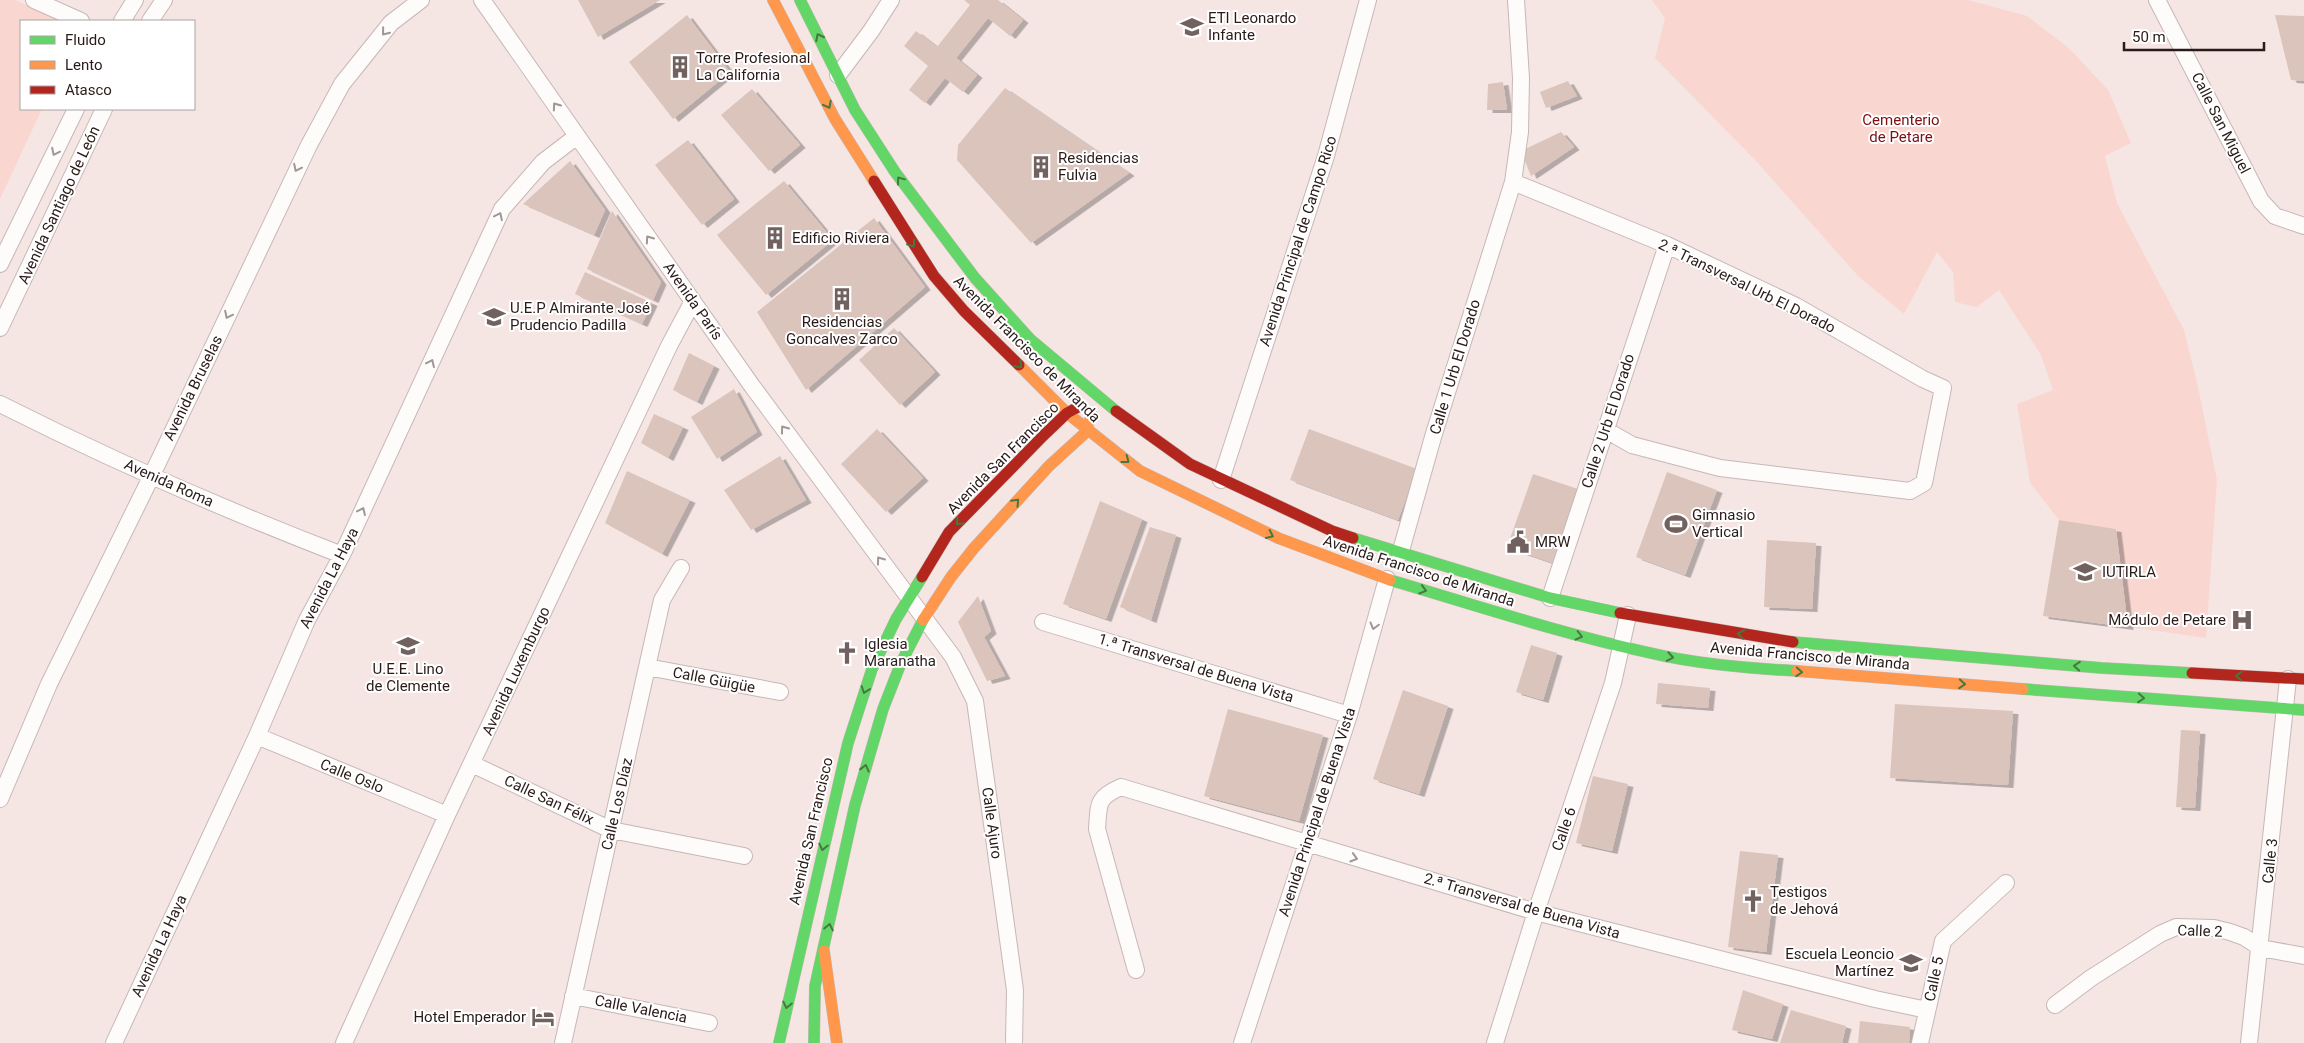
<svg xmlns="http://www.w3.org/2000/svg" width="2304" height="1043" viewBox="0 0 2304 1043" font-family="Roboto,sans-serif">
<defs>
<filter id="shadow"><feDropShadow dx="5.5" dy="3" stdDeviation="0" flood-color="#0004"/></filter>
</defs>
<rect width="100%" height="100%" fill="#f5e6e4"/>
<path fill="#fad6d1" d="M0,0H15L62,21H21V109H42L0,199Z
M1652,0H1968L2027,16L2070,49L2108,90L2131,143L2105,156L2117,203L2184,330L2197,382L2217,480L2206,638L2128,627L2116,529L2059,520L2030,483L2017,404L2053,390L2041,355L1999,290L1977,307L1955,302L1953,272L1937,252L1904,314L1858,276L1756,161L1655,58L1665,18Z"/>
<path fill="#dbc4bc" filter="url(#shadow)" d="M578,0H660L598,37Z
M964,0H998L1023,20L1010,36L988,18L956,58L977,75L963,92L945,78L925,103L909,90L928,66L904,46L916,31L937,47L970,5Z
M687,15L730,72L673,119L629,62Z
M2275,15L2304,16V81L2291,80Z
M1568,81L1577,96L1546,108L1540,92Z
M1503,82L1507,110H1487L1488,84Z
M1005,88L1129,173L1031,243L957,160L958,145Z
M752,89L800,145L769,171L721,115Z
M1561,132L1574,147L1531,176L1521,151Z
M688,140L734,199L702,225L655,165Z
M570,161L605,210L594,235L523,204Z
M784,181L833,240L766,295L717,235Z
M612,211L661,282L653,300L587,269Z
M874,218L925,287L806,390L757,312Z
M585,272L652,303L642,324L575,294Z
M894,328L935,372L900,405L859,360Z
M689,353L714,366L697,402L673,390Z
M734,389L757,432L717,459L691,417Z
M654,414L683,427L668,458L641,443Z
M877,429L923,478L886,512L841,464Z
M1309,429L1417,469L1398,520L1290,480Z
M780,456L806,500L751,530L724,490Z
M627,471L690,500L662,554L605,523Z
M1667,472L1717,490L1685,575L1636,557Z
M1533,474L1578,489L1553,563L1507,547Z
M1100,501L1142,519L1106,619L1063,604Z
M2059,520L2116,529L2128,627L2043,616Z
M1150,527L1176,535L1151,620L1120,607Z
M1767,540L1816,543L1812,609L1764,607Z
M978,596L991,631L984,637L1005,676L987,681L958,622Z
M1531,645L1557,653L1543,700L1516,692Z
M1658,683L1710,688L1708,708L1656,704Z
M1403,690L1448,706L1419,794L1373,779Z
M1895,704L2013,711L2008,785L1890,778Z
M1228,709L1323,735L1299,821L1204,796Z
M2181,730L2200,731L2195,808L2176,807Z
M1593,776L1628,784L1612,851L1576,843Z
M1740,851L1778,855L1766,952L1728,947Z
M1743,990L1783,1004L1772,1039L1732,1030Z
M1791,1010L1846,1026L1842,1043H1780Z
M1860,1021L1910,1027L1909,1043H1858Z"/>
<g fill="none" stroke-linecap="round" stroke-linejoin="round">
<defs>
<path id="street" d="M34,0L81,21
M482,0L752,386L953,657L975,701L1015,990L1014,1043
M2157,0L2261,201L2275,216L2304,226
M122,21L135,0
M150,21L164,0
M838,75L871,31L891,0
M1513,182L1667,245L1796,306L1923,379L1943,388L1924,483L1910,491L1720,468L1632,445L1606,430
M0,264L76,109
M0,328L104,109
M0,404C111,460 225,510 342,555
M1221,480L1326,156L1368,0
M1400,554L1433,437L1513,182L1520,132L1521,78L1516,0
M1550,598L1667,245
M1043,622L1349,715
M647,667L780,692
M257,736L447,815
M472,764L611,830L744,856
M0,799L49,684L152,475L309,145L342,84L391,23L421,0
M1136,970L1097,829C1099,804 1096,798 1121,787L1536,912L1875,999L1927,1010
M573,996L709,1023
M2055,1005L2091,978L2160,934L2176,927L2214,928L2230,932L2244,937L2261,948L2304,956
M114,1043L257,736L307,620L342,555L502,209L543,162L577,136
M344,1043L447,815L669,346L693,301
M563,1043L662,600L681,568
M1242,1043L1349,715L1387,579
M1495,1043L1536,912L1613,683L1628,615
M1920,1043L1943,941L2006,883
M2249,1043L2288,679"/>
<path id="fast" d="M800,0L855,110L895,172L975,278L1030,339L1116,411
M1353,538L1550,598L1620,613
M1390,580C1475,605 1559,633 1646,652C1695,664 1747,668 1797,671
M1793,642L2102,668L2192,673
M2023,689L2304,710
M779,1043L848,743L872,669L896,619L922,577
M814,1043L815,986L855,805L883,709L901,663L923,620"/>
<path id="slow" d="M773,0L835,119L874,181
M1019,365L1067,413L1140,471L1278,538L1390,580
M923,620L951,577L974,548L1049,466L1084,434L1092,415
M1797,671L2023,689
M824,951L837,1043"/>
<path id="jam" d="M874,181L934,276L964,311L1019,365
M1116,411L1190,464L1332,531L1353,538
M922,577L949,532L1043,436L1067,413L1080,406
M1620,613L1793,642
M2192,673L2304,679"/>
</defs>
<use href="#street" stroke="#c6b8b6" stroke-width="18"/>
<use href="#fast" stroke="#c6b8b6" stroke-width="12"/>
<use href="#slow" stroke="#c6b8b6" stroke-width="12"/>
<use href="#jam" stroke="#c6b8b6" stroke-width="12"/>
<use href="#street" stroke="#fefbfb" stroke-width="16"/>
<use href="#fast" stroke="#63d668" stroke-width="11"/>
<use href="#slow" stroke="#ff974d" stroke-width="11"/>
<use href="#jam" stroke="#b3261e" stroke-width="11"/>
</g>
<defs><path id="oneway-chevron" d="M-2-3.5L2.5 0L-2 3.5" fill="none" stroke-width="1.6" stroke-linecap="round" stroke-linejoin="round" transform="scale(1.25)"/></defs>
<g stroke="#9f9695">
<use href="#oneway-chevron" transform="translate(385 32) rotate(129)"/>
<use href="#oneway-chevron" transform="translate(556 106) rotate(-125)"/>
<use href="#oneway-chevron" transform="translate(55 152) rotate(116)"/>
<use href="#oneway-chevron" transform="translate(297 168) rotate(116)"/>
<use href="#oneway-chevron" transform="translate(499 216) rotate(-64)"/>
<use href="#oneway-chevron" transform="translate(649 239) rotate(-125)"/>
<use href="#oneway-chevron" transform="translate(228 315) rotate(116)"/>
<use href="#oneway-chevron" transform="translate(431 363) rotate(-65)"/>
<use href="#oneway-chevron" transform="translate(784 429) rotate(-126)"/>
<use href="#oneway-chevron" transform="translate(362 511) rotate(-65)"/>
<use href="#oneway-chevron" transform="translate(880 560) rotate(-126)"/>
<use href="#oneway-chevron" transform="translate(1374 626) rotate(105)"/>
<use href="#oneway-chevron" transform="translate(1354 858) rotate(17)"/>
</g>
<g stroke="#467840">
<use href="#oneway-chevron" transform="translate(819 37) rotate(-117)"/>
<use href="#oneway-chevron" transform="translate(828 105) rotate(62)"/>
<use href="#oneway-chevron" transform="translate(900 180) rotate(-127)"/>
<use href="#oneway-chevron" transform="translate(912 244) rotate(56)"/>
<use href="#oneway-chevron" transform="translate(1019 365) rotate(45)"/>
<use href="#oneway-chevron" transform="translate(1126 460) rotate(37)"/>
<use href="#oneway-chevron" transform="translate(1016 502) rotate(-47)"/>
<use href="#oneway-chevron" transform="translate(959 522) rotate(133)"/>
<use href="#oneway-chevron" transform="translate(1270 535) rotate(25)"/>
<use href="#oneway-chevron" transform="translate(1423 590) rotate(17)"/>
<use href="#oneway-chevron" transform="translate(1741 634) rotate(-171)"/>
<use href="#oneway-chevron" transform="translate(1579 636) rotate(14)"/>
<use href="#oneway-chevron" transform="translate(1670 657) rotate(10)"/>
<use href="#oneway-chevron" transform="translate(2077 666) rotate(-175)"/>
<use href="#oneway-chevron" transform="translate(1799 672) rotate(4)"/>
<use href="#oneway-chevron" transform="translate(2239 676) rotate(-177)"/>
<use href="#oneway-chevron" transform="translate(1962 684) rotate(4)"/>
<use href="#oneway-chevron" transform="translate(865 690) rotate(109)"/>
<use href="#oneway-chevron" transform="translate(2141 698) rotate(4)"/>
<use href="#oneway-chevron" transform="translate(865 768) rotate(-76)"/>
<use href="#oneway-chevron" transform="translate(823 847) rotate(103)"/>
<use href="#oneway-chevron" transform="translate(829 927) rotate(-78)"/>
<use href="#oneway-chevron" transform="translate(787 1005) rotate(102)"/>
</g>
<defs>
<symbol id="school-bare" viewBox="-9 -9 18 18"><path d="M0-5L7-2L0 1L-7-2ZM-4 1L0 2.5L4 1V4Q0 6-4 4Z" fill="#716260" stroke="#fff" stroke-width="2.5" paint-order="stroke"/></symbol>
<symbol id="building-bare" viewBox="-9 -9 18 18"><path d="M-4-6H4V6H1V3H-1V6H-4ZM-2.5-4.3h1.7v1.8h-1.7ZM.8-4.3h1.7v1.8H.8ZM-2.5-1h1.7V.8h-1.7ZM.8-1h1.7V.8H.8Z" fill="#716260" stroke="#fff" stroke-width="2.5" paint-order="stroke"/></symbol>
<symbol id="stadium-bare" viewBox="-9 -9 18 18"><path d="M0-5a6.5 5 0 1 0 0 10a6.5 5 0 1 0 0-10ZM-3.5-1.8h7v3.6h-7Z" fill="#716260" stroke="#fff" stroke-width="2.5" paint-order="stroke"/></symbol>
<symbol id="civic-bare" viewBox="-9 -9 18 18"><path d="M-.6-6.5H3V-4.5H.6V-3L4-1V1h2V6H-6V1h2V-1L-.6-3ZM-1.2 2.5V6h2.4V2.5Z" fill="#716260" stroke="#fff" stroke-width="2.5" paint-order="stroke"/></symbol>
<symbol id="university-bare" viewBox="-9 -9 18 18"><path d="M0-5L7-2L0 1L-7-2ZM-4 1L0 2.5L4 1V4Q0 6-4 4Z" fill="#716260" stroke="#fff" stroke-width="2.5" paint-order="stroke"/></symbol>
<symbol id="hospital-bare" viewBox="-9 -9 18 18"><path d="M-5-5h3v3.5h4V-5h3V5h-3V1.5h-4V5h-3Z" fill="#716260" stroke="#fff" stroke-width="2.5" paint-order="stroke"/></symbol>
<symbol id="church-bare" viewBox="-9 -9 18 18"><path d="M-1.2-6h2.4v3.5h3.3v2.4h-3.3V6h-2.4V-.1h-3.3v-2.4h3.3Z" fill="#716260" stroke="#fff" stroke-width="2.5" paint-order="stroke"/></symbol>
<symbol id="hotel-bare" viewBox="-9 -9 18 18"><path d="M-6-4.5h1.5V1H6V5H4.5V3h-9V5H-6ZM-4 0a1.8 1.8 0 1 1 3.6 0ZM.5 0V-2.5h3Q6-2.5 6 0Z" fill="#716260" stroke="#fff" stroke-width="2.5" paint-order="stroke"/></symbol>
</defs>
<g fill-rule="evenodd">
<use href="#school-bare" x="1176" y="11" width="32" height="32"/>
<use href="#building-bare" x="664" y="51" width="32" height="32"/>
<use href="#building-bare" x="1025" y="151" width="32" height="32"/>
<use href="#building-bare" x="759" y="222" width="32" height="32"/>
<use href="#building-bare" x="826" y="283" width="32" height="32"/>
<use href="#school-bare" x="478" y="301" width="32" height="32"/>
<use href="#stadium-bare" x="1660" y="508" width="32" height="32"/>
<use href="#civic-bare" x="1502" y="526" width="32" height="32"/>
<use href="#university-bare" x="2069" y="556" width="32" height="32"/>
<use href="#hospital-bare" x="2226" y="604" width="32" height="32"/>
<use href="#school-bare" x="392" y="630" width="32" height="32"/>
<use href="#church-bare" x="831" y="637" width="32" height="32"/>
<use href="#church-bare" x="1737" y="885" width="32" height="32"/>
<use href="#school-bare" x="1895" y="947" width="32" height="32"/>
<use href="#hotel-bare" x="527" y="1001" width="32" height="32"/>
</g>
<g text-anchor="middle" dominant-baseline="central" stroke-width="4" stroke-linejoin="round" paint-order="stroke">
<g font-size="15" fill="#2a1b19" stroke="#fff" text-anchor="start">
<text x="1208" y="18">ETI Leonardo<tspan x="1208" dy="17">Infante</tspan></text>
<text x="696" y="58">Torre Profesional<tspan x="696" dy="17">La California</tspan></text>
<text x="1058" y="158">Residencias<tspan x="1058" dy="17">Fulvia</tspan></text>
<text x="792" y="238">Edificio Riviera</text>
<text x="510" y="308">U.E.P Almirante José<tspan x="510" dy="17">Prudencio Padilla</tspan></text>
<text x="842" y="322" text-anchor="middle">Residencias<tspan x="842" dy="17">Goncalves Zarco</tspan></text>
<text x="1692" y="515">Gimnasio<tspan x="1692" dy="17">Vertical</tspan></text>
<text x="1535" y="542">MRW</text>
<text x="2102" y="572">IUTIRLA</text>
<text x="2226" y="620" text-anchor="end">Módulo de Petare</text>
<text x="864" y="644">Iglesia<tspan x="864" dy="17">Maranatha</tspan></text>
<text x="408" y="669" text-anchor="middle">U.E.E. Lino<tspan x="408" dy="17">de Clemente</tspan></text>
<text x="1770" y="892">Testigos<tspan x="1770" dy="17">de Jehová</tspan></text>
<text x="1894" y="954" text-anchor="end">Escuela Leoncio<tspan x="1894" dy="17">Martínez</tspan></text>
<text x="526" y="1017" text-anchor="end">Hotel Emperador</text>
</g>
<g font-size="15" fill="#7c0f13" stroke="#fff">
<text x="1901" y="120">Cementerio<tspan x="1901" dy="17">de Petare</tspan></text>
</g>
<g font-size="15" fill="#2a1b19" stroke="#fff">
<text transform="translate(2221 123) rotate(63)">Calle San Miguel</text>
<text transform="translate(59 205) rotate(-65)">Avenida Santiago de León</text>
<text transform="translate(1298 241) rotate(-72)">Avenida Principal de Campo Rico</text>
<text transform="translate(1747 286) rotate(26)">2.ª Transversal Urb El Dorado</text>
<text transform="translate(693 301) rotate(55)">Avenida París</text>
<text transform="translate(1027 349) rotate(45)">Avenida Francisco de Miranda</text>
<text transform="translate(1455 367) rotate(-73)">Calle 1 Urb El Dorado</text>
<text transform="translate(193 388) rotate(-64)">Avenida Bruselas</text>
<text transform="translate(1608 421) rotate(-72)">Calle 2 Urb El Dorado</text>
<text transform="translate(1003 458) rotate(-45)">Avenida San Francisco</text>
<text transform="translate(169 483) rotate(24)">Avenida Roma</text>
<text transform="translate(1419 571) rotate(18)">Avenida Francisco de Miranda</text>
<text transform="translate(329 578) rotate(-63)">Avenida La Haya</text>
<text transform="translate(1810 656) rotate(5)">Avenida Francisco de Miranda</text>
<text transform="translate(1196 668) rotate(17)">1.ª Transversal de Buena Vista</text>
<text transform="translate(516 671) rotate(-65)">Avenida Luxemburgo</text>
<text transform="translate(714 680) rotate(11)">Calle Güigüe</text>
<text transform="translate(352 776) rotate(22)">Calle Oslo</text>
<text transform="translate(549 800) rotate(25)">Calle San Félix</text>
<text transform="translate(617 804) rotate(-77)">Calle Los Díaz</text>
<text transform="translate(1317 812) rotate(-72)">Avenida Principal de Buena Vista</text>
<text transform="translate(992 823) rotate(82)">Calle Ajuro</text>
<text transform="translate(1564 829) rotate(-71)">Calle 6</text>
<text transform="translate(811 831) rotate(-77)">Avenida San Francisco</text>
<text transform="translate(2270 861) rotate(-84)">Calle 3</text>
<text transform="translate(1522 906) rotate(16)">2.ª Transversal de Buena Vista</text>
<text transform="translate(2200 931) rotate(2)">Calle 2</text>
<text transform="translate(159 946) rotate(-65)">Avenida La Haya</text>
<text transform="translate(1934 979) rotate(-78)">Calle 5</text>
<text transform="translate(641 1009) rotate(11)">Calle Valencia</text>
</g>
</g>
<rect x="20" y="20" width="175" height="90" fill="#ffffff" stroke="#aaa4a3"/>
<rect x="30" y="36" width="25" height="8" fill="#63d668" stroke="#aaa4a3"/>
<text x="65" y="45" font-size="15" fill="#2a1b19">Fluido</text>
<rect x="30" y="61" width="25" height="8" fill="#ff974d" stroke="#aaa4a3"/>
<text x="65" y="70" font-size="15" fill="#2a1b19">Lento</text>
<rect x="30" y="86" width="25" height="8" fill="#b3261e" stroke="#aaa4a3"/>
<text x="65" y="95" font-size="15" fill="#2a1b19">Atasco</text>
<path d="M2124 42v8h140v-8" fill="none" stroke="#2a1b19" stroke-width="2.5"/>
<text x="2132" y="42" font-size="15" fill="#2a1b19" stroke="#ffffff" stroke-width="4" paint-order="stroke">50 m</text>
</svg>
